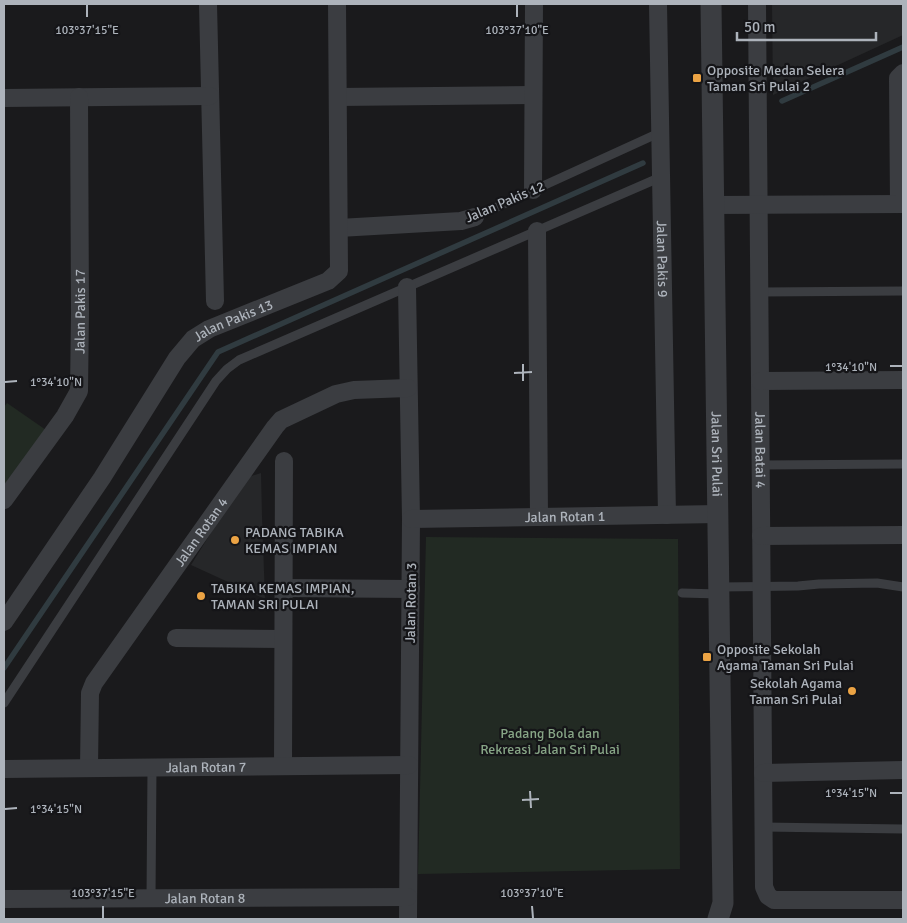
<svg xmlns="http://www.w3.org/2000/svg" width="907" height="923" viewBox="0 0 907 923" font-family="Signika,sans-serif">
<rect width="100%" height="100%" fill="#1a1a1c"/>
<path fill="#262729" d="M772,4H903V35L773,95Z
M261,473L262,516L265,599L191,565L225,510L248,477Z"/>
<path fill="#222a23" d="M7,403L46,430L4,490V407Z
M426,537L678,539L680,869L418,874Z"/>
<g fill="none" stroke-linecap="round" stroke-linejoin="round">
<path stroke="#303b40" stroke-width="5.5" d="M782,101L903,47
M4,668L218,352L643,163"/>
<path stroke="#3b3d41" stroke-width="9" d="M475,217L661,132
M759,292L903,291
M761,465L903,464
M719,587L798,586L819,584L877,583L903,587
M682,593L719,594
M4,703L216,381L227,369L239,360L661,177
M763,827L903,829
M151,898L152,767"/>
<g stroke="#3b3d41" stroke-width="18">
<path d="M208,4L215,301"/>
<path id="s1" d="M658,4L667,515"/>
<path id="s2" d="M757,4L764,887L768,896L774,900H903"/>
<path d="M338,97L533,95"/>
<path d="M4,98L210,96"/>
<path d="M533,190L534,4"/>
<path d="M899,204L898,78L903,73"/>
<path d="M713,205L903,204"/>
<path d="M339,228L461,221L475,217"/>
<path d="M537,231L539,517"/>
<path d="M407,287L411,519L408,919"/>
<path d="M760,381L903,380"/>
<path id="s3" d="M4,500L65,416L79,391L80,313L79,97"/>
<path id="s4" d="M411,519L718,514"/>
<path d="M761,536L903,535"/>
<path d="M284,588L411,589"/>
<path id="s5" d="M4,622L102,478L177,358L193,339L209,329L328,281L339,271L337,4"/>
<path d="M176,638L283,639"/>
<path d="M283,766L284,461"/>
<path id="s6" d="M89,768L90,693L94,683L275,427L281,420L336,394L354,390L408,388"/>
<path id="s7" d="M4,769L409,765"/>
<path d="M763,773L903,770"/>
<path id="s8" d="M4,899L408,897"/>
</g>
<path stroke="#3b3d41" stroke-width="21" id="s9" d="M711,4L723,903L718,919"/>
</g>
<path fill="none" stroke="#adb3bb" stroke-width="2" d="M87,5V17M517,5V17M523,364V381M890,366H902M514,373L532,372M5,382L17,381M530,791L531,808M890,793H902M522,800L539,799M5,809L17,808M103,906V918M532,906L533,918"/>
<g fill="#eba344" stroke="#151518" stroke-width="2">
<rect x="692" y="73" width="10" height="10" rx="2.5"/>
<circle cx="235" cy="540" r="5"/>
<circle cx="201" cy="596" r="5"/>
<rect x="702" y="652" width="10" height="10" rx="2.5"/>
<circle cx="852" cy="691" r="5"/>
</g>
<g text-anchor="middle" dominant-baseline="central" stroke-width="4.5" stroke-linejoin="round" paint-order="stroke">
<g font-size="14" fill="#adb3bb" stroke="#151518" text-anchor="start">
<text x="707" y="70">Opposite Medan Selera<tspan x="707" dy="16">Taman Sri Pulai 2</tspan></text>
<text x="245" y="532">PADANG TABIKA<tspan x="245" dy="16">KEMAS IMPIAN</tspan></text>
<text x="211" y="588">TABIKA KEMAS IMPIAN,<tspan x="211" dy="16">TAMAN SRI PULAI</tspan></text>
<text x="717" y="649">Opposite Sekolah<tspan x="717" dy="16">Agama Taman Sri Pulai</tspan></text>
<text x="842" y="683" text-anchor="end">Sekolah Agama<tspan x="842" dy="16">Taman Sri Pulai</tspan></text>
</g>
<g font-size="14" fill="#adb3bb" stroke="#151518">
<text transform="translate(505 202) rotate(-23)">Jalan Pakis 12</text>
<text stroke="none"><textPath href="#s1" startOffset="255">Jalan Pakis 9</textPath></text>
<text stroke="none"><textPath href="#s3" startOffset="212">Jalan Pakis 17</textPath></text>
<text stroke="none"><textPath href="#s5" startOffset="385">Jalan Pakis 13</textPath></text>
<text stroke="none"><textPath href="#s2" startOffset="446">Jalan Batai 4</textPath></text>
<text stroke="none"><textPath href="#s9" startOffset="450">Jalan Sri Pulai</textPath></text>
<text stroke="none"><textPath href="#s4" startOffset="154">Jalan Rotan 1</textPath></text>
<text stroke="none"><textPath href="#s6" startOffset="271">Jalan Rotan 4</textPath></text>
<text transform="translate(411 603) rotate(-89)">Jalan Rotan 3</text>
<text stroke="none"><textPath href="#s7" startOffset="202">Jalan Rotan 7</textPath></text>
<text stroke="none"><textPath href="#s8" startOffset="201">Jalan Rotan 8</textPath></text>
</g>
<g font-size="14" fill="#87a586" stroke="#151518">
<text x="550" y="733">Padang Bola dan<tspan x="550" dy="16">Rekreasi Jalan Sri Pulai</tspan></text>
</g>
</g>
<g font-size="12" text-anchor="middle" fill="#adb3bb" stroke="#151518" stroke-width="4.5" stroke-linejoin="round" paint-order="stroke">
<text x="87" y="34">103°37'15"E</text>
<text x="517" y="34">103°37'10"E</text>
<text x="851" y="371">1°34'10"N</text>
<text x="56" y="386">1°34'10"N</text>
<text x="851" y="797">1°34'15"N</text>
<text x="56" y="813">1°34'15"N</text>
<text x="103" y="897">103°37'15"E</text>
<text x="532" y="897">103°37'10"E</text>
</g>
<rect width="907" height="923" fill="none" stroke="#adb3bb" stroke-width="10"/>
<path d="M737 32v8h139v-8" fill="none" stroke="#adb3bb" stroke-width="2.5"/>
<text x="744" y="32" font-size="15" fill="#adb3bb" stroke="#151518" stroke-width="4" paint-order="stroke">50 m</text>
</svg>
